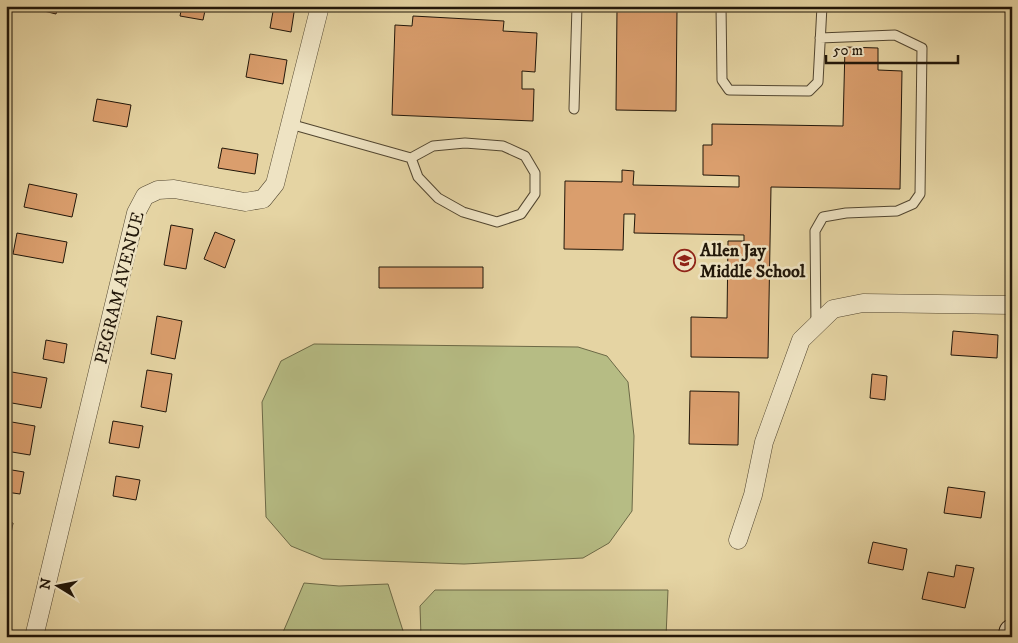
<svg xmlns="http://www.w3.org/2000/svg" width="1018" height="643" viewBox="0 0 1018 643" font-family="'IM FELL DW Pica',serif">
<rect width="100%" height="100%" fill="#e5d4a3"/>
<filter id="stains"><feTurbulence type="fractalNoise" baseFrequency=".004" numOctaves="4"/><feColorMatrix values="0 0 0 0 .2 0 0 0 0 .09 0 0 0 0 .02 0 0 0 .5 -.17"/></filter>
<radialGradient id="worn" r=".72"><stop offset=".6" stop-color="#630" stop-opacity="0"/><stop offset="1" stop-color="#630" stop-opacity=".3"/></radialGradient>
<path fill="#b6bc84" stroke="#6c6946" d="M314,344L578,347L607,356L628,382L634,436L632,511L609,543L583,558L464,564L323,559L291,546L266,517L262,402L281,361Z
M304,583L339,586L388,584L405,637H281Z
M435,590H668L666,637H421L420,606Z"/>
<path fill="#da9e6d" stroke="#211609" d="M24,6H58L56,14Z
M182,6H206L203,20L180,16Z
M274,6H295L291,32L270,28Z
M617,9L677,10L676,111L616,110Z
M413,16L504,21L503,31L537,33L535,72L522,71V89H534L533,121L392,115L395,25L412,26Z
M845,47L878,48V70L902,71L900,189L771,187L768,358L691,357V317L727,318L728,241H744V235L634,233L635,214H624L623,250L564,249L565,181L622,182V170L634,171L633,185L739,187V176L703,175V145H712V124L843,126Z
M250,54L287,60L283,84L246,77Z
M97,99L131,105L127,127L93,121Z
M222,148L258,154L255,174L218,168Z
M29,184L77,194L72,217L24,207Z
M171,225L193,229L186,269L164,265Z
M215,232L235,240L225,268L204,259Z
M17,233L67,242L63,263L13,254Z
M379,267H483V288H379Z
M157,316L182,321L175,359L151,354Z
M953,331L998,335L997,358L951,355Z
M46,340L67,344L64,363L43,359Z
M147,370L172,374L166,412L141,407Z
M6,371L47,378L41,408L6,402Z
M872,374L887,376L885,400L870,398Z
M690,391L739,392L738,445L689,444Z
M6,421L35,426L30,455L6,451Z
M113,421L143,426L139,448L109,443Z
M6,469L24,472L20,494L6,492Z
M116,476L140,480L136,500L113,496Z
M948,487L985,492L981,518L944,513Z
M6,521L13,523L9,544H6Z
M873,542L907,549L903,570L868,563Z
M956,565L974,568L965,608L922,599L928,572L954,577Z"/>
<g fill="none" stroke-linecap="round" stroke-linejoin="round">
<defs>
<path id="lane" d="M721,6L722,80L729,90L809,91L818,82L822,6
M574,109L577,6
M290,124L411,158L418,177L438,198L463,212L497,222L521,214L535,194V173L525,156L503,146L465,143L433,146L411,158
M816,325L815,231L823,217L846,213L897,211L913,204L920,194L922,48L895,35L820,38"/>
<path id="street" d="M738,540L753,495L764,442L801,340L833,309L863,303L1012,305
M34,637L136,213L145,196L158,190L174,189L245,202L263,199L275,184L320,6"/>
<path id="secondary" d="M1011,637L1012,632"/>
</defs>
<use href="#lane" stroke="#524630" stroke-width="11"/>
<use href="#street" stroke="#524630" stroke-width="19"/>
<use href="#secondary" stroke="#211609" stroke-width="27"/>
<use href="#lane" stroke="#eee3c3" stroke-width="9"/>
<use href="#street" stroke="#eee3c3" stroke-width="18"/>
<use href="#secondary" stroke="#eee3c3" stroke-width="25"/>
</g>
<defs>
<symbol id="school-ring" viewBox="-11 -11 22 22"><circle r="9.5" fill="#eee3c3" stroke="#8f2418" stroke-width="1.5"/><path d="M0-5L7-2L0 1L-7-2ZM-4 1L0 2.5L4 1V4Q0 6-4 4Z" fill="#8f2418"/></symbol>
</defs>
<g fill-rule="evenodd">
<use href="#school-ring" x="672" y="248" width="25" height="25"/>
</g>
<g text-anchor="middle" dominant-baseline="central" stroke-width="5" stroke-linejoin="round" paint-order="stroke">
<g font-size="18" font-weight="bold" fill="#211609" stroke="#eee3c3" text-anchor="start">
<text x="700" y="251">Allen Jay<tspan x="700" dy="21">Middle School</tspan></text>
</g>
<g font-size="18" fill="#211609" stroke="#eee3c3">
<text transform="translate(120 288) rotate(-76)">PEGRAM AVENUE</text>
</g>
</g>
<rect width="1018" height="643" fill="none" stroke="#e5d4a3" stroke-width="25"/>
<rect x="8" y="8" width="1003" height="628" fill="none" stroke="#211609" stroke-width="2.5"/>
<rect x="12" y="12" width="993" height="618" fill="none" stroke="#211609"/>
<g transform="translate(58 586) rotate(280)" stroke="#eee3c3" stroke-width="4" paint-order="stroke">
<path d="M0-4L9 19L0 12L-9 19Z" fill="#211609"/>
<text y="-8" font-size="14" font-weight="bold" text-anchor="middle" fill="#211609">N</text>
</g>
<path d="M826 55v8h132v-8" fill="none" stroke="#211609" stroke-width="2.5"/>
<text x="833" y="55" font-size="15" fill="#211609" stroke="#eee3c3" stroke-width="4" paint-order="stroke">50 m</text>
<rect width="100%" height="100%" filter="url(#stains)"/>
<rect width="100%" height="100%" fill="url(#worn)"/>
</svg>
